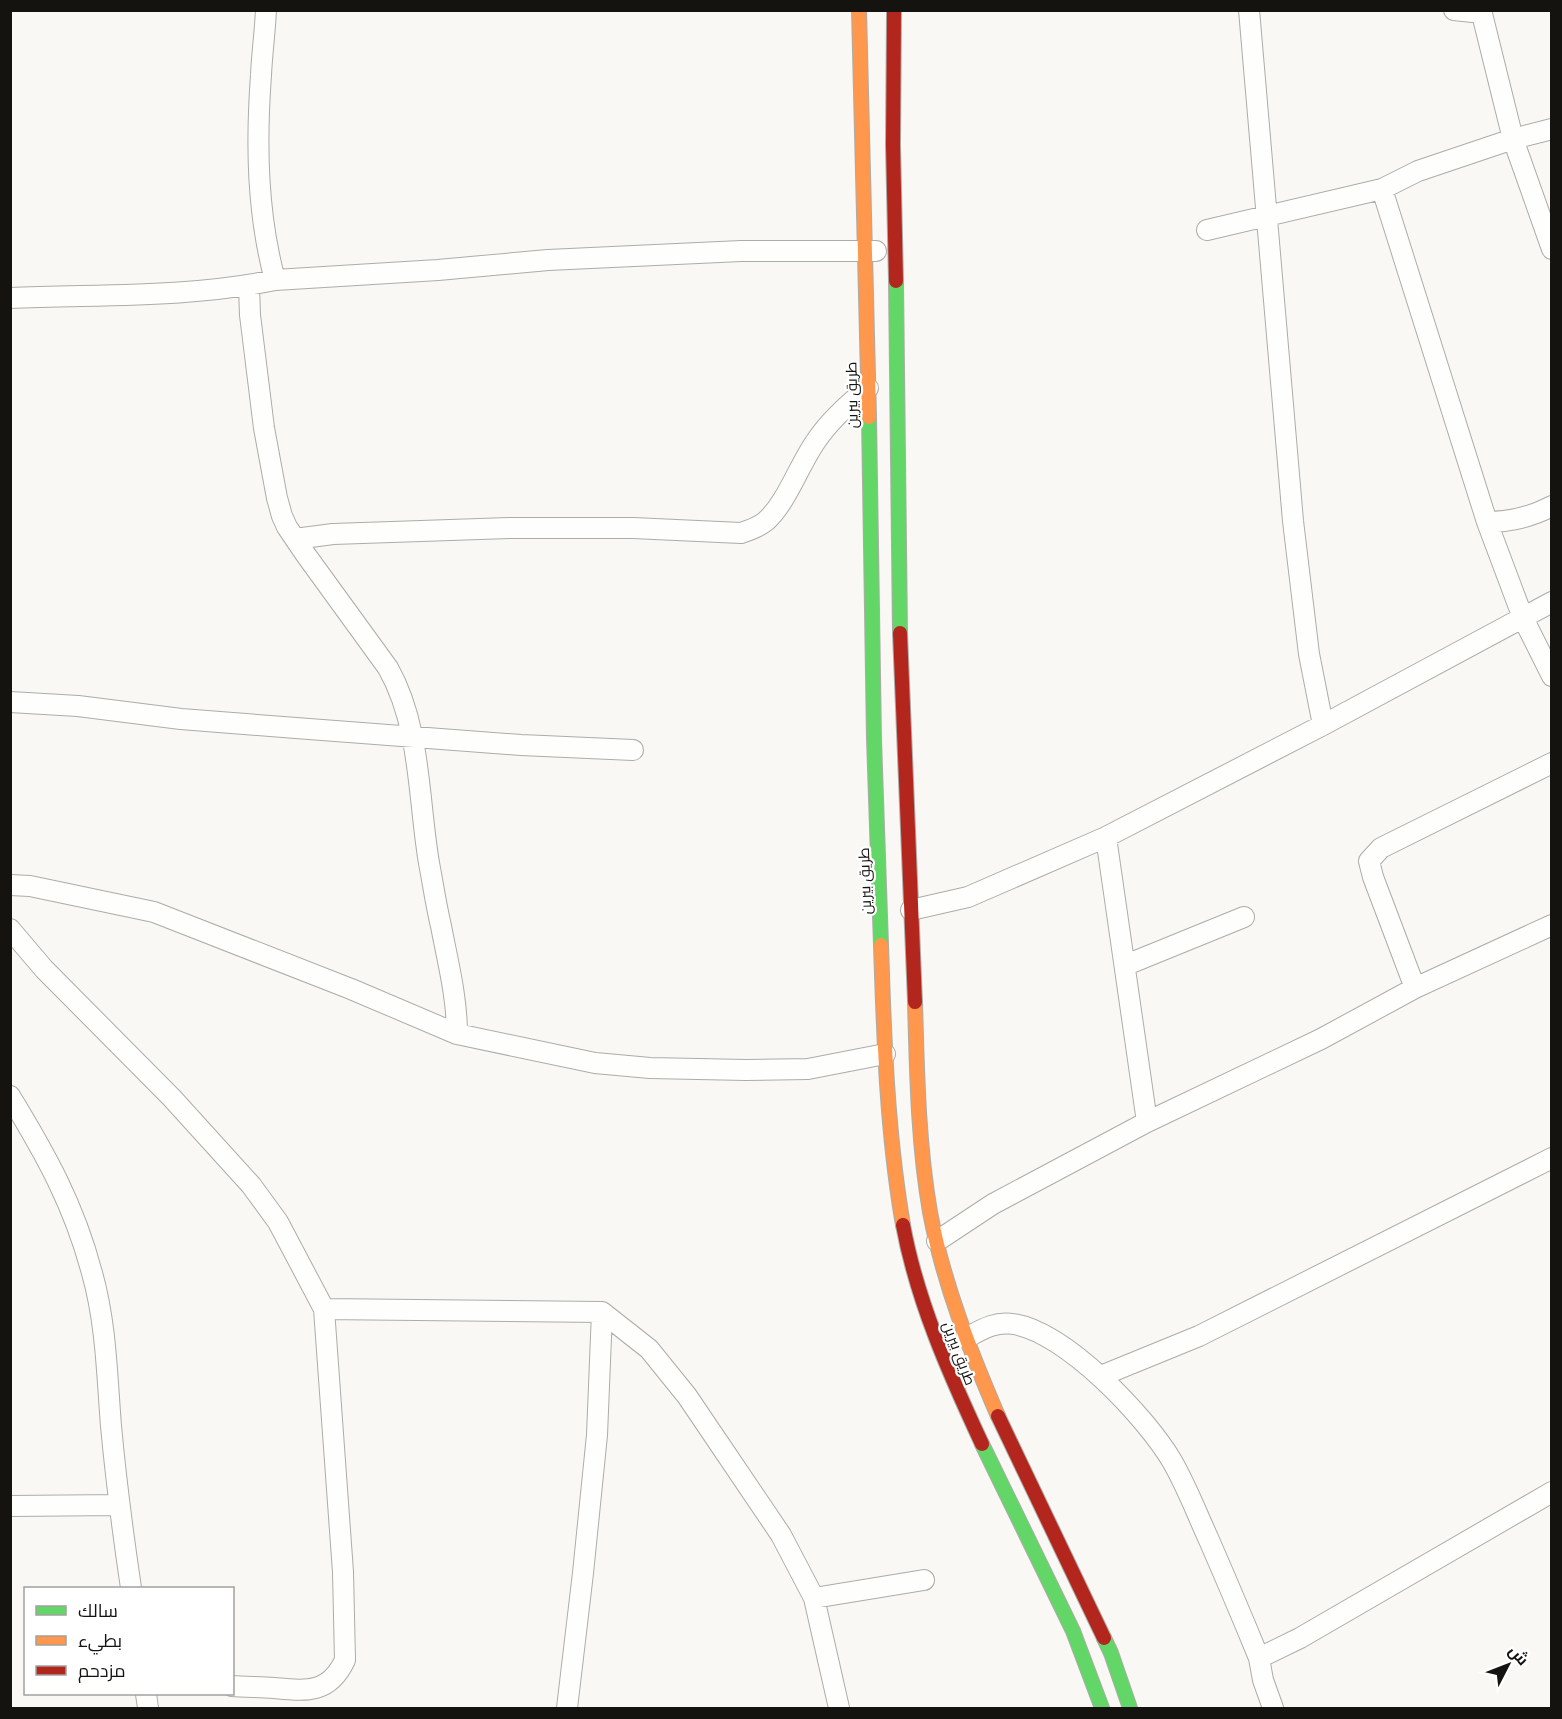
<svg xmlns="http://www.w3.org/2000/svg" width="1562" height="1719" viewBox="0 0 1562 1719" font-family="'Noto Serif',Cairo,serif">
<rect width="100%" height="100%" fill="#f9f8f4"/>
<g fill="none" stroke-linecap="round" stroke-linejoin="round">
<defs>
<path id="street" d="M266,10C265,32 262,53 261,75C256,144 257,213 275,280
M1249,10L1293,521L1309,654L1323,725
M1454,10L1482,13
M1481,10L1513,139L1552,249
M1382,189L1487,522L1523,618L1552,676
M1207,230L1382,189L1418,171L1513,139L1552,129
M249,286L250,315L264,428L277,498L282,516L287,527L306,555L388,668C421,726 418,798 429,863C433,884 436,905 441,926C448,963 457,997 457,1034
M10,298C99,294 188,298 275,280L438,270L548,260L741,251H876
M1487,522C1510,522 1531,517 1552,506
M295,539L333,534L509,528H633L741,533C750,530 759,527 766,521C787,502 799,465 816,441C830,420 848,404 868,388
M10,702L78,706L181,719L296,728L521,745L633,750
M1106,837L1147,1122
M10,885L30,886L154,912L351,989L457,1034L595,1063L650,1068L746,1070L808,1069L885,1054
M911,910L968,897L1106,837L1323,725L1552,602
M10,929L44,969L172,1098L251,1185L278,1222L324,1309L343,1572L345,1660C329,1694 307,1691 274,1688C261,1687 247,1687 232,1686
M1126,965L1244,917
M1415,988L1373,877L1369,861L1381,848L1552,763
M10,1096C46,1155 74,1205 92,1273C106,1322 107,1375 111,1426C116,1480 123,1534 131,1588
M937,1241L993,1204L1147,1122L1321,1039L1415,988L1552,925
M324,1309L602,1312L649,1349L687,1396L781,1535L814,1598L839,1708
M966,1338C981,1330 995,1321 1013,1324C1066,1332 1146,1417 1172,1461C1187,1487 1197,1514 1209,1540C1226,1579 1243,1619 1259,1658L1300,1638L1552,1492
M1101,1376L1199,1336L1552,1158
M10,1506L119,1505
M814,1598L924,1580
M1259,1658L1263,1680L1273,1708
M146,1694L148,1708
M567,1708L583,1573L597,1435L602,1312"/>
<path id="fast" d="M896,281L900,633
M869,417L874,739L881,945
M982,1444L1073,1631L1102,1708
M1104,1638L1111,1653L1130,1708"/>
<path id="slow" d="M859,10L869,417
M881,945C884,1038 887,1132 903,1225
M915,1002C917,1072 918,1143 930,1212C943,1282 970,1351 998,1416"/>
<path id="jam" d="M894,10L893,145L896,281
M900,633L915,1002
M903,1225C917,1301 949,1373 982,1444
M998,1416L1104,1638"/>
</defs>
<use href="#street" stroke="#adaca8" stroke-width="22"/>
<use href="#fast" stroke="#adaca8" stroke-width="16"/>
<use href="#slow" stroke="#adaca8" stroke-width="16"/>
<use href="#jam" stroke="#adaca8" stroke-width="16"/>
<use href="#street" stroke="#fefefd" stroke-width="20"/>
<use href="#fast" stroke="#63d668" stroke-width="14"/>
<use href="#slow" stroke="#ff974d" stroke-width="14"/>
<use href="#jam" stroke="#b3261e" stroke-width="14"/>
</g>
<g text-anchor="middle" dominant-baseline="central" stroke-width="4.5" stroke-linejoin="round" paint-order="stroke">
<g font-size="15" fill="#141310" stroke="#fff">
<text transform="translate(851 395) rotate(-91)">طريق بيرين</text>
<text transform="translate(864 881) rotate(-92)">طريق بيرين</text>
<text transform="translate(960 1353) rotate(69)">طريق بيرين</text>
</g>
</g>
<rect width="1562" height="1719" fill="none" stroke="#141310" stroke-width="24"/>
<rect x="24" y="1587" width="210" height="108" fill="#ffffff" stroke="#a1a19f" stroke-width="1.5"/>
<rect x="36" y="1606" width="30" height="9" fill="#63d668" stroke="#a1a19f" stroke-width="1.5"/>
<text x="78" y="1617" font-size="18" fill="#141310">سالك</text>
<rect x="36" y="1636" width="30" height="9" fill="#ff974d" stroke="#a1a19f" stroke-width="1.5"/>
<text x="78" y="1647" font-size="18" fill="#141310">بطيء</text>
<rect x="36" y="1666" width="30" height="9" fill="#b3261e" stroke="#a1a19f" stroke-width="1.5"/>
<text x="78" y="1677" font-size="18" fill="#141310">مزدحم</text>
<g transform="translate(1508 1665) rotate(48)" stroke="#ffffff" stroke-width="4.5" paint-order="stroke">
<path d="M0-4.5L10 22L0 15L-10 22Z" fill="#141310"/>
<text y="-9" font-size="16" font-weight="bold" text-anchor="middle" fill="#141310">ش</text>
</g>
</svg>
